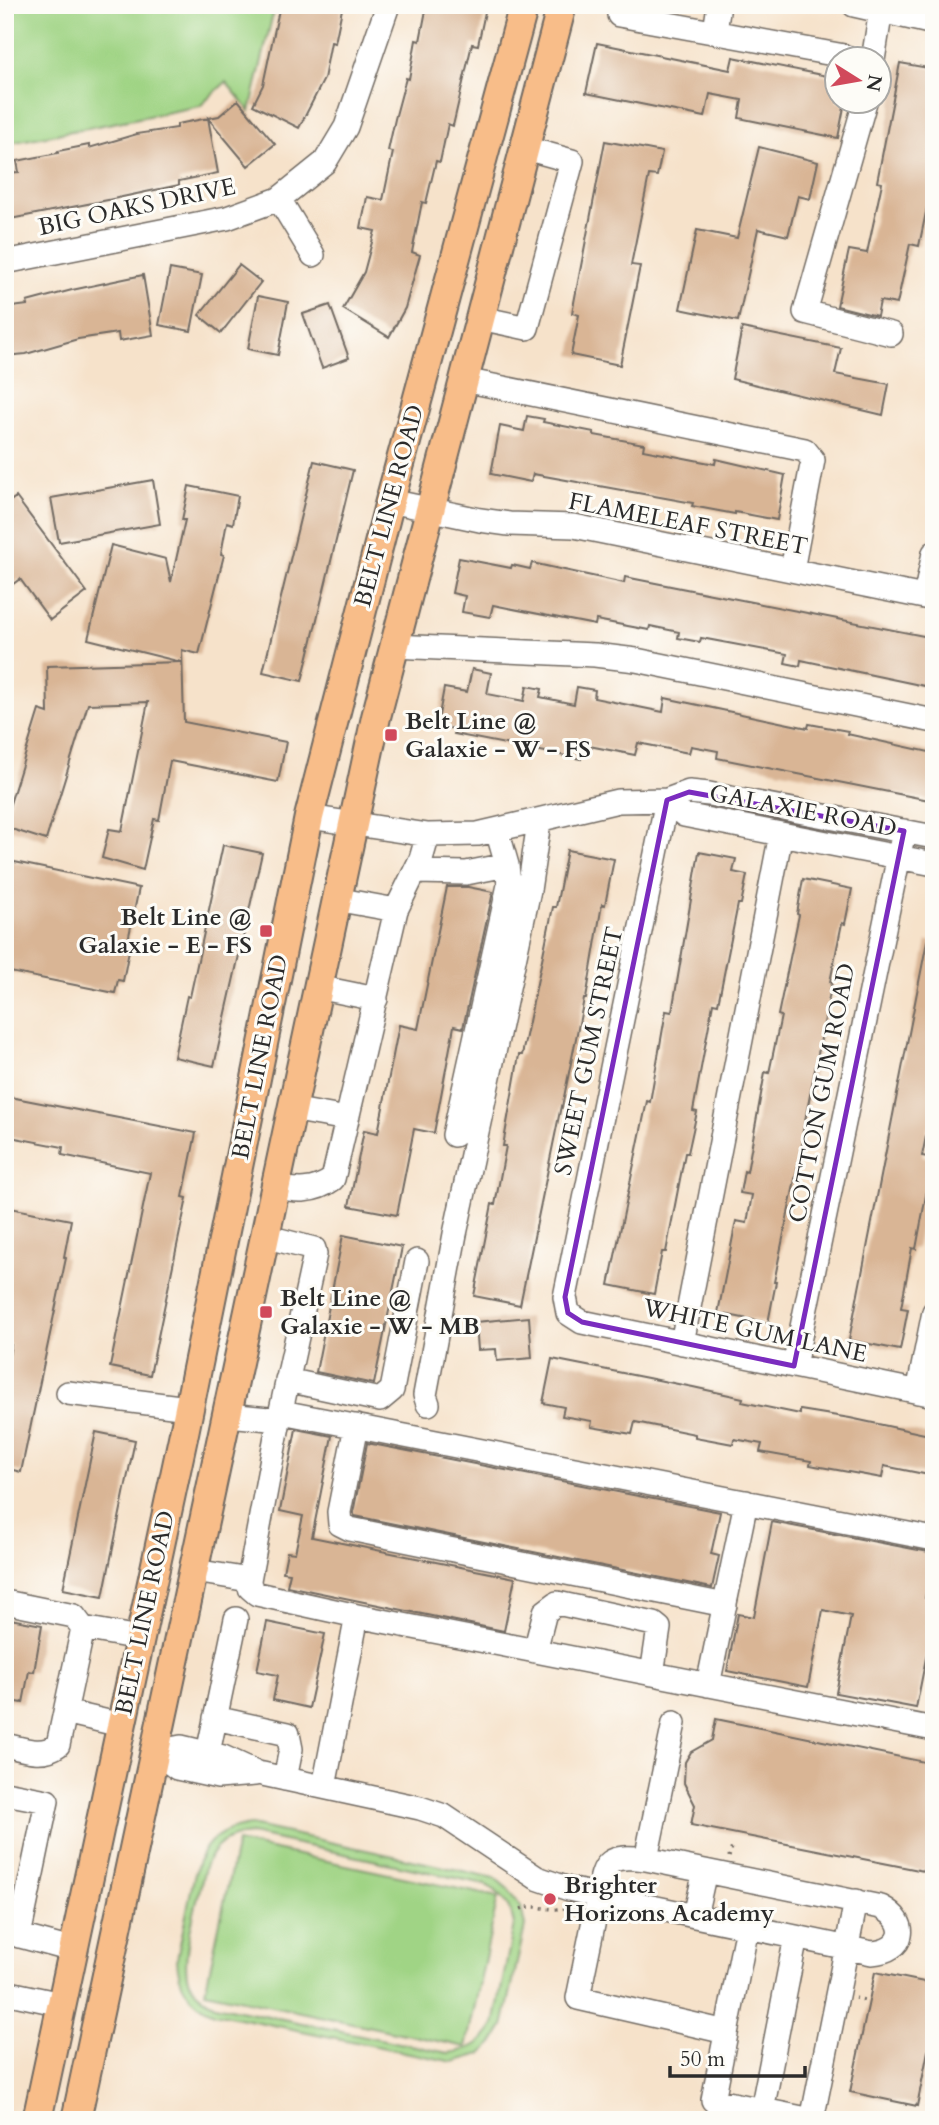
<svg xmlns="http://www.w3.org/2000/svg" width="939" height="2125" viewBox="0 0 939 2125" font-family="Cardo,serif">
<rect width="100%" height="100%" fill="#fdfcf7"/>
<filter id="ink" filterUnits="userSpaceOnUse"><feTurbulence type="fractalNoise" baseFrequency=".0143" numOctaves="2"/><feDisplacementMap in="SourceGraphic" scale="14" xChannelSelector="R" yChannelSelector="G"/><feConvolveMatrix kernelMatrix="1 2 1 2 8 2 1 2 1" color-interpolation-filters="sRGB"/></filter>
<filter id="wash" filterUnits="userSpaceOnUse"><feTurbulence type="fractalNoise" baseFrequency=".00686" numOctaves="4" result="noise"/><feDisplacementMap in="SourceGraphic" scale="28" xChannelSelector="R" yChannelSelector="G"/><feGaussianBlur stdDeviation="1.57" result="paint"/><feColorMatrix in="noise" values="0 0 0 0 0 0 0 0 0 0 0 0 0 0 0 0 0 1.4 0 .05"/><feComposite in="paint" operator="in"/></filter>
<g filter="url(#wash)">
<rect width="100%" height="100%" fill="#f6e2ca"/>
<path fill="#a0d485" stroke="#668058" stroke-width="2" fill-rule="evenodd" d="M5,5H275L250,111L226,82L200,106L5,144Z
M251,1825L495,1878L508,1889L521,1907L525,1926L503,2027L493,2043L481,2054L453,2062L214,2013C190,2003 178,1986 177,1959C181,1938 186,1917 190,1895C199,1854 204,1831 251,1825ZM251,1834L484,1884C502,1893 510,1904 514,1924L494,2025C483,2044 470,2050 448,2053L215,2005C204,1999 193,1992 188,1979C180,1957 200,1892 205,1867C214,1844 227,1836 251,1834Z
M237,1842L498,1897L466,2047L205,1992Z"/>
<g id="blocks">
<path fill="#d9b595" d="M280,5H322L342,9L335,43L331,42L324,79L299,128L253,105L263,85Z
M427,5H485V12L478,45L472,44L453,126L448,124L440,162L436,161L426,203L422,202L412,252L420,255L405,308L389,337L343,309L364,272L375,231L361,228L367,197L383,200L393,152L388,151L395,119L406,78L409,79L416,40L420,41Z
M597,43L730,70L733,57L837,78V102H845L838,138L739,118L742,100L710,94L705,117L586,93Z
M900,63L934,69V174L919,246L910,244L897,304L880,301L877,316L837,306L849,250L867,253L882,183L877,182Z
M238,100L275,144L248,166L208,118L218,173L179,181V185L108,200L5,220V173L19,172L17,161L58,153V151L89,145V148L137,134L177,128V124L219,116Z
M605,141L662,152L657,176L649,175L631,265L640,266L620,365L571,355L579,315L572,313Z
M759,147L818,162L810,199L798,196L788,236L758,229L738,321L680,309L697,230L737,238Z
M239,265L261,282L221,333L199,315Z
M170,269L202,275L191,331L159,325Z
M143,275L153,335L119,341L118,333L78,339L26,354L5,356V308L28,305L27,302L72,290Z
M258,296L288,302L278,355L248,349Z
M330,305L349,358L322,368L303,314Z
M742,328L841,348L835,374L889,384L883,415L732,379Z
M527,416L544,419L543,422L594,432V435L644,444L643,450L715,464L716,459L785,475L777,520L735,512V514L692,506L693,503L533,474L531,482L491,474L500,426L524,431Z
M314,461L353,470L302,681L263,672Z
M153,480L160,524L59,542L51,498Z
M189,486L238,496L233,524L227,522L221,554L224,555L199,654L182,650L184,722L286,742L278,782L170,761L159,820L154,819L143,870L102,858L109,829L122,831L148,702L88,704L46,840L5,827V820L39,710L48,713L47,666L181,662L88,639L111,545L166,559L171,582L185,520H182Z
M16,497L87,592L50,620L20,579L5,590V505Z
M459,558L511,568L512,565L530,569L532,563L624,583L625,577L934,638V688L801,660L800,666L785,663L787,654L701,638L700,642L678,638L679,632L650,626L649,630L596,620L595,625L493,605L490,617L462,612L465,596L452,593Z
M472,669L491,673L487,694L524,701L527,686L542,689L540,697L574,704L577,687L595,690L594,698L663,712L665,698L808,728L809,724L848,731L847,734L934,753V801L717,758L718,751L691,746L689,753L638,743L635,755L584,745L581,759L454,734L455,729L437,726L444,688L467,692Z
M223,845L262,853L214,1066L174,1057L187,996L190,997Z
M567,850L614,859L605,905L602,904L586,999H584L562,1107L561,1106L520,1305L474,1296L492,1204L495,1205L506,1146H503L519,1055H522L553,907H556Z
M699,852L736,859L733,872L747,875L741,904H738L718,1004L713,1003L693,1111L697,1112L688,1153H685L666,1252H662L654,1294L609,1285L647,1101L650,1102L666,1011L672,1012Z
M5,860L139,888L126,950H129L123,981L118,980L115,993L5,971V931L10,907L5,906Z
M803,879L852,889L845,924L842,923L830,982H832L803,1131H805L774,1282H776L768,1323L718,1313L736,1221L747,1223L752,1195L740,1193L744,1171L747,1172L765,1072L769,1073L781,1016L778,1015L799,915L797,914Z
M447,887H468L493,892L463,1028L454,1026L434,1133L414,1129L397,1215L349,1206L364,1130L378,1133L399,1025L418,1029Z
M927,941L934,942V1129L928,1127L922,1156L933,1158L916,1249L912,1248L901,1308L908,1309L900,1350L849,1340Z
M5,1096L196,1133L183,1197L187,1198L150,1375L110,1367L150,1173L62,1155L63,1147L5,1136Z
M5,1207L71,1220L64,1257L66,1258L21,1472L5,1468V1376L11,1345L5,1343Z
M343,1235L402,1247L374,1384L316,1372Z
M529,1317L532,1358L497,1361L496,1349L478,1350L476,1322Z
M552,1359L693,1387L743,1398L742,1402L800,1414V1410L850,1418L934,1436V1476L884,1466L882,1478L832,1469L810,1465L811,1461L760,1452L762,1444L734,1439L733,1444L695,1437V1434L635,1422L632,1434L591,1427L592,1421L562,1416L564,1407L543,1403Z
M296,1429L332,1436L312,1537L515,1578L504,1631L287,1586L290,1573L283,1572L287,1552L295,1553L303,1516L280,1511Z
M96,1432L135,1440L103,1597L63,1589Z
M367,1443L720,1512L711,1554L719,1556L712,1588L355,1516L353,1513Z
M772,1522L934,1553L925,1598L934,1600V1633H931L916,1708L836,1693L851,1616L823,1610L808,1687L727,1671L738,1614L754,1617Z
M5,1618L42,1625L34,1672L29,1671L23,1703L5,1700Z
M267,1622L325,1634L309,1708L273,1700L278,1675L257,1671Z
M716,1719L934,1764V1873L691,1825L695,1805L684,1783L685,1762L691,1752L712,1740Z
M875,1972L934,1984V2052L928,2051L917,2106L850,2092Z"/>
</g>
</g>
<g filter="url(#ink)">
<use href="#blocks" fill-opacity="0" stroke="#726b63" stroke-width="2"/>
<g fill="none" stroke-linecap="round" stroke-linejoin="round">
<defs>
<path id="minor" d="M854,5L934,23
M619,15L844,56
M715,31L719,5
M873,60L881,10
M865,102L805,312L891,334
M279,199L313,255
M5,262L227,218L279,199L325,162L346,127L388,5
M480,318L527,328L572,161L525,148
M464,380L805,450L813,460L792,570
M390,501L480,520L509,524L574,526L934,599
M925,597L934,553
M393,646L595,655L636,660L934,721
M667,800L565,1297L568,1313L582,1322L934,1395
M667,800L684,815L934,864
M309,817L428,835L478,834L618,801L667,800L689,792L709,794L934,837
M415,872L466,873L507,865
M335,899L396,910
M317,987L376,999
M291,1109L347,1119
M454,1135L509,885L507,865L497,830
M274,1187C296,1191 314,1193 333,1179L396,910L421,859L428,835
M682,1343L781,834
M794,1366L904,831
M287,1380L380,1400L392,1390L417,1261
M918,1392L934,1312
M68,1393L188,1408
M428,1404L425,1395L455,1234L529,890L538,829L535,821
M228,1415L269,1419L287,1413L934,1539
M356,1426L339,1512L340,1524L350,1529L725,1605
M195,1571L249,1580L250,1588L257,1594L357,1616L324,1787
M249,1580L280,1415L315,1254L314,1249L264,1236
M5,1602L74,1616L83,1628L139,1638
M357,1616L934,1729
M535,1651L545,1612L557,1603L654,1624L659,1628L652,1674
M708,1685L746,1502
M65,1712L121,1725
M215,1718L288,1734L291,1749L285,1779
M5,1745C23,1749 42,1757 58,1745L83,1628
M156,1752L181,1747L223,1757L258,1773L420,1808L444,1816L537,1878L569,1889L599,1896L872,1953C905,1951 911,1922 881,1907L646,1859C611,1855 602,1859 599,1896L578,1998L726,2032
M156,1752L177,1768L218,1777L255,1774
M208,1753L236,1619
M5,1793L47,1801L19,1936
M646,1859L674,1723
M695,1916L705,1871
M747,1927L713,2100L812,2120
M5,1932L72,1950
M5,1992L61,2004
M762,2110L796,1937
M812,2120L856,1901"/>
<path id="major" d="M37,2120L184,1433L309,817L390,501L524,5
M76,2120L376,717L562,5"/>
</defs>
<use href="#minor" stroke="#726b63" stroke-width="26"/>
<use href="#major" stroke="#726b63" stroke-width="32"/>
<path stroke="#726b63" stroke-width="3.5" stroke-dasharray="2 5" stroke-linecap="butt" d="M729,1857L732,1847
M521,1909C536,1903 548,1912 564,1908
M855,1998L864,2000"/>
<use href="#minor" stroke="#fff" stroke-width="23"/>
<use href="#major" stroke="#f8bd89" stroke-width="28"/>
</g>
</g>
<path fill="none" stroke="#7b2cbf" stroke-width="5" stroke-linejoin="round" d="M689,792L904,831L794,1366L582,1322L568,1313L565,1297L667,800Z"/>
<g fill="#d1495b" stroke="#fdfcf7" stroke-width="2.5">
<rect x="384" y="728" width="14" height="14" rx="3.5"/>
<rect x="259" y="924" width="14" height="14" rx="3.5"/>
<rect x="259" y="1305" width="14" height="14" rx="3.5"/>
<circle cx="550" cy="1899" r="7"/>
</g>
<g text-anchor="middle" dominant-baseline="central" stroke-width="6" stroke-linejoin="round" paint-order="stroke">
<g font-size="24" fill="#2b2b2b" stroke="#fdfcf7">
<text transform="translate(137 207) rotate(-12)">BIG OAKS DRIVE</text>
<text transform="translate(389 506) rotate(-75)">BELT LINE ROAD</text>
<text transform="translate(688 524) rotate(11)">FLAMELEAF STREET</text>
<text transform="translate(803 811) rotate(11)">GALAXIE ROAD</text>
<text transform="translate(589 1051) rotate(-78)">SWEET GUM STREET</text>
<text transform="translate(260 1057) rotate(-79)">BELT LINE ROAD</text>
<text transform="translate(822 1093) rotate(-79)">COTTON GUM ROAD</text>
<text transform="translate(755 1331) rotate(12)">WHITE GUM LANE</text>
<text transform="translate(145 1613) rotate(-78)">BELT LINE ROAD</text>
</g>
<g font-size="24" font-weight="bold" fill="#2b2b2b" stroke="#fdfcf7" text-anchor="start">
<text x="405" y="721">Belt Line @<tspan x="405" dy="28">Galaxie - W - FS</tspan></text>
<text x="252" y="917" text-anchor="end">Belt Line @<tspan x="252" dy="28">Galaxie - E - FS</tspan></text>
<text x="280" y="1298">Belt Line @<tspan x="280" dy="28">Galaxie - W - MB</tspan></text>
<text x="564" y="1885">Brighter<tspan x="564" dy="28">Horizons Academy</tspan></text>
</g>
</g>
<rect width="939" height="2125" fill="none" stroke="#fdfcf7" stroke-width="28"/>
<g transform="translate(858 80) rotate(101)"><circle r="33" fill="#fdfcf7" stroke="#a9a8a5" stroke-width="2"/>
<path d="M0-5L12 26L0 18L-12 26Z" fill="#d1495b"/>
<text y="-10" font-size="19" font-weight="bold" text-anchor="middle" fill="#2b2b2b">N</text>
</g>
<path d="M670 2066v10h135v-10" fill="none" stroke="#2b2b2b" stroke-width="3.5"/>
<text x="680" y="2066" font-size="21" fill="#2b2b2b" stroke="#fdfcf7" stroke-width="5" paint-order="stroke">50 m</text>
</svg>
